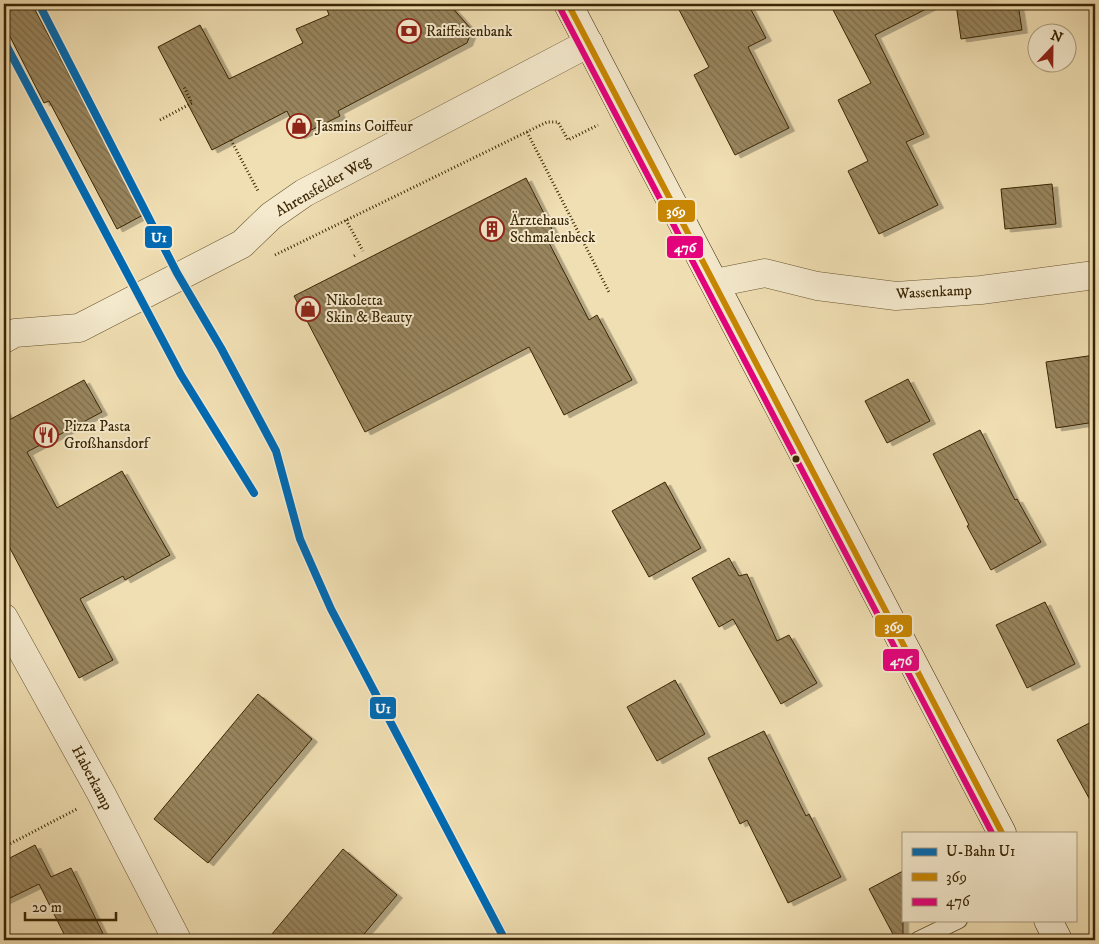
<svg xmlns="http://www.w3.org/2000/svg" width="1099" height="944" viewBox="0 0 1099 944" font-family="'IM FELL DW Pica',serif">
<defs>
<pattern id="building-back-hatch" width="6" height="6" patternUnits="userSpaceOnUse" patternTransform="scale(1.25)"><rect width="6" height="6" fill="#99865f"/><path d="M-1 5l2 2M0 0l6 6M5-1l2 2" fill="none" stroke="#7e6d4c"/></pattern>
<filter id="shadow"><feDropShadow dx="5.5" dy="3" stdDeviation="0" flood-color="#0004"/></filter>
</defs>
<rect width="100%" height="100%" fill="#f0dfb3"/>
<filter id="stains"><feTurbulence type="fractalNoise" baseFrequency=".004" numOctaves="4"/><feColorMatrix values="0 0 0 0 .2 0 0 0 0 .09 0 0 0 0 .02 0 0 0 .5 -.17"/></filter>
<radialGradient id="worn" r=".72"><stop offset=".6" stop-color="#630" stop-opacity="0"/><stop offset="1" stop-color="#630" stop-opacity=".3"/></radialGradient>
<path fill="url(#building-back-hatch)" stroke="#3a2503" filter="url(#shadow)" d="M4,4H32L143,215L117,229L49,101L44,103L4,25Z
M325,4H449L472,30L467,43L338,111L340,116L299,136L287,111L212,150L158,47L200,25L229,79L303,43L296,29L329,15Z
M676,4H748L766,38L748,47L789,128L735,155L694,75L709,67Z
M830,4H936L875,35L924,134L906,142L938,205L879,234L848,171L868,161L838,100L871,83Z
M956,4H1018L1022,30L961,39Z
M526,178L556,237L548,241L589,320L597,315L632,380L564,415L529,347L365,432L294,296Z
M1052,184L1056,224L1005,229L1001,189Z
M1095,355V422L1056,428L1046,362Z
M908,379L930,421L887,443L865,401Z
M84,380L102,412L27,452L57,508L122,471L170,555L125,580L123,576L80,599L113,660L79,678L4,537V409L9,420Z
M980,430L1015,500L1017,499L1041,542L991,570L967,526L969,525L933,454Z
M665,482L701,548L649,577L612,511Z
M729,558L739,576L747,574L777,641L789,635L817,683L781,704L733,619L719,627L692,578Z
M1045,602L1075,664L1027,688L996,625Z
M675,680L705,734L657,761L627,707Z
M258,694L312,739L208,863L154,819Z
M1095,720V809L1057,740Z
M764,731L806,816L809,814L841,877L788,903L747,820L740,824L708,758Z
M35,845L51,877L71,868L106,940H67L39,884L4,901V861Z
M343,849L397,895L359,940H267Z
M903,871V940H896L869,889Z"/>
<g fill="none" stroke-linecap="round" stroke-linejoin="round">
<defs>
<path id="lane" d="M918,940L959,920"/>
<path id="street" d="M715,283L765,273L817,286L896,296L981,290L1095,275
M4,339L15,333L79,328L242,244L271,216L304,193L589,43
M4,618L102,795L177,940"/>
<path id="secondary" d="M568,4L1002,833
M1048,920L1058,940"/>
</defs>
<use href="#lane" stroke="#68542f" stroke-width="18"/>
<use href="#street" stroke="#68542f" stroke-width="29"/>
<use href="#secondary" stroke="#3a2503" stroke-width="29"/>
<path stroke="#3a2503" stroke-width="3" stroke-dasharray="1 2.5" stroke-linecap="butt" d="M160,120L192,103L184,87
M527,132L609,292
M231,140L258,191
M346,220L363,251
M275,255L547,122H558L568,140L598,125
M354,256L357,254
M4,847L77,809"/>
<use href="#lane" stroke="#f5eace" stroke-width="16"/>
<use href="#street" stroke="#f5eace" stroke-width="28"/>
<use href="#secondary" stroke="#f5eace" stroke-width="28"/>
<defs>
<path id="bus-1" d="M568,4L1002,833"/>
<path id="bus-2" d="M560,8L992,833"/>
</defs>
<use href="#bus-1" stroke="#f5eace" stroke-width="10"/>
<use href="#bus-2" stroke="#f5eace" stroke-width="10"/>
<use href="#bus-1" stroke="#c88601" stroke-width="6"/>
<use href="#bus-2" stroke="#e5007d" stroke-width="6"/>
<defs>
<path id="metro-1" d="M39,4L177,273L221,348L276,451L300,539L331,609L505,940
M4,41L181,375L254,493"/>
</defs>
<use href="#metro-1" stroke="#f5eace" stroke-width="11"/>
<use href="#metro-1" stroke="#006ab3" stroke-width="8"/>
</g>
<defs>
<symbol id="bank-ring" viewBox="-11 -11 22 22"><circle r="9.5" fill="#f5eace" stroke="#8f2418" stroke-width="1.5"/><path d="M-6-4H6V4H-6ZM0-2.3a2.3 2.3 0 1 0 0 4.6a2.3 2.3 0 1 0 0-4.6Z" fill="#8f2418"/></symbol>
<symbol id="shop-ring" viewBox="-11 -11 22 22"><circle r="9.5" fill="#f5eace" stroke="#8f2418" stroke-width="1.5"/><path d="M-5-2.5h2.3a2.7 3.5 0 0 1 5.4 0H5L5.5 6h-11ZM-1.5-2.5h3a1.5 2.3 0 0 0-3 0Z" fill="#8f2418"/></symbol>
<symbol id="building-ring" viewBox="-11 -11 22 22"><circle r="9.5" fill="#f5eace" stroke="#8f2418" stroke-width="1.5"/><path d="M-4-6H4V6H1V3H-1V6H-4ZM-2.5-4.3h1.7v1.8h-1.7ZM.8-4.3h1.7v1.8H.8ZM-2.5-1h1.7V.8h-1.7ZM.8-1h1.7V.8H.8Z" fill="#8f2418"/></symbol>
<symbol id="restaurant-ring" viewBox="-11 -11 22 22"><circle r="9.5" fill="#f5eace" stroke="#8f2418" stroke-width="1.5"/><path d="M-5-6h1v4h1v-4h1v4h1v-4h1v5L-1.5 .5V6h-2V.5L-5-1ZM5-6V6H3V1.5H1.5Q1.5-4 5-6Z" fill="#8f2418"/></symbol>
</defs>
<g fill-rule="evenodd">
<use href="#bank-ring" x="395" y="17" width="28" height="28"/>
<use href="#shop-ring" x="285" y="112" width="28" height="28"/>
<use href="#building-ring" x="478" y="215" width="28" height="28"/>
<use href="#shop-ring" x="294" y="295" width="28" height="28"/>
<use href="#restaurant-ring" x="32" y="421" width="28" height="28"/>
</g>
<circle fill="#3a2503" stroke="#f5eace" stroke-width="2" cx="796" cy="459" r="4.5"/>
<g text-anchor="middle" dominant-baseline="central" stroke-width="4" stroke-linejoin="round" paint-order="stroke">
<g font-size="15" fill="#3a2503" stroke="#f5eace" text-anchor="start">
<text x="426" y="31">Raiffeisenbank</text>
<text x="316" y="126">Jasmins Coiffeur</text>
<text x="510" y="220">Ärztehaus<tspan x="510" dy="17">Schmalenbeck</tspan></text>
<text x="326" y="300">Nikoletta<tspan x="326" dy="17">Skin &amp; Beauty</tspan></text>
<text x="64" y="426">Pizza Pasta<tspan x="64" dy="17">Großhansdorf</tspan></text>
</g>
<g font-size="15" fill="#3a2503" stroke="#f5eace">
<text transform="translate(323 186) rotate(-30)">Ahrensfelder Weg</text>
<text transform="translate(934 292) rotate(-3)">Wassenkamp</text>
<text transform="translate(92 778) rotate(62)">Haberkamp</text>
</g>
</g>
<g stroke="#f5eace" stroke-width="2">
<rect x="657" y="199" width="39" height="24" rx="5" fill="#c88601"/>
<rect x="144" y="225" width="29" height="24" rx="5" fill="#006ab3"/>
<rect x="666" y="235" width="38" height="24" rx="5" fill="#e5007d"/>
<rect x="874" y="614" width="39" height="24" rx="5" fill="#c88601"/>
<rect x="882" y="648" width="38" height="24" rx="5" fill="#e5007d"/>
<rect x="369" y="696" width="28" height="24" rx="5" fill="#006ab3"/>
</g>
<g font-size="14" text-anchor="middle" font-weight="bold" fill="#fff">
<text x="676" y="216">369</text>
<text x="159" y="242">U1</text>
<text x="685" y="252">476</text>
<text x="894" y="631">369</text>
<text x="901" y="665">476</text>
<text x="383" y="713">U1</text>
</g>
<rect width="1099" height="944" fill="none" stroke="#f0dfb3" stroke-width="20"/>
<rect x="5" y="5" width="1089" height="934" fill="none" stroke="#3a2503" stroke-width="2.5"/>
<rect x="10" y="10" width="1079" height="924" fill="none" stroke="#3a2503"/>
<rect x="902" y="832" width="175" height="90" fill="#f5eace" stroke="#aa9b7d"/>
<rect x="912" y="848" width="25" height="8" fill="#006ab3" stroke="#aa9b7d"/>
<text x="946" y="856" font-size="15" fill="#3a2503">U-Bahn U1</text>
<rect x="912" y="873" width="25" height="8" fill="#c88601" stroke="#aa9b7d"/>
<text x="946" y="882" font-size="15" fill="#3a2503">369</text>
<rect x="912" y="898" width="25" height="8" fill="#e5007d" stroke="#aa9b7d"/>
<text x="946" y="906" font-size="15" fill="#3a2503">476</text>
<g transform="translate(1052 48) rotate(22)"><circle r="24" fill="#f5eace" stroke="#aa9b7d"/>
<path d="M0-4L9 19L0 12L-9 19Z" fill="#8f2418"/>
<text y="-8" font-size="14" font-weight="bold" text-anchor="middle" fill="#3a2503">N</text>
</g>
<path d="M25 912v8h91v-8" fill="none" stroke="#3a2503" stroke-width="2.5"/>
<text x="32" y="912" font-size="15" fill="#3a2503" stroke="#f5eace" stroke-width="4" paint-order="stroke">20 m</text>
<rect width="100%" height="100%" filter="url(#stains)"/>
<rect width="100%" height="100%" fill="url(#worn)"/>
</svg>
